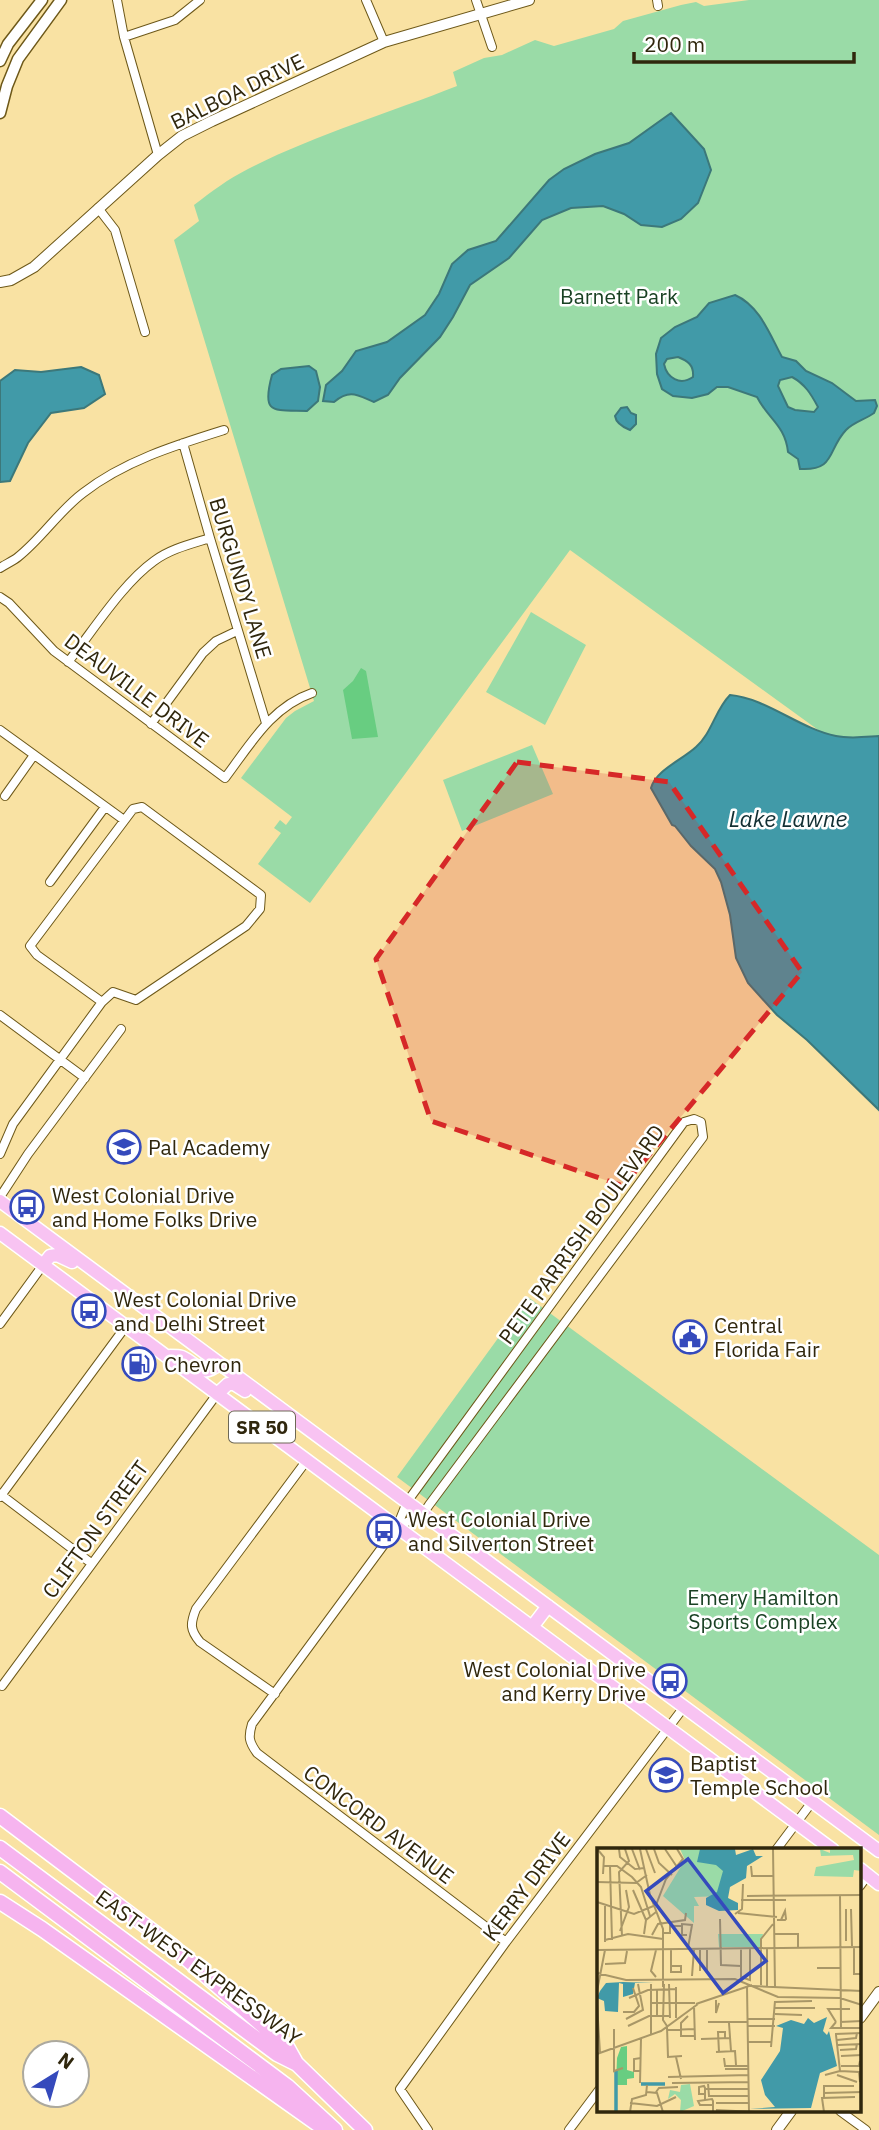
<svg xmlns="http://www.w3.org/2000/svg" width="879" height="2130" viewBox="0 0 879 2130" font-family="'IBM Plex Sans',sans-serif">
<rect width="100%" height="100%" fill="#f9e2a3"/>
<path fill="#9adba7" d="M749,0H879V774L570,550L310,903L258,864L281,833L274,828L280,820L286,825L292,817L241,778L286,718L295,711L314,701L174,240L199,221L194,205C211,192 228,179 248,169C312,136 389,113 457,86L453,72L484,58L502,55L535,40L554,46L614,29L623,21L681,5L696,2L704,6Z
M531,612L586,645L545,725L486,692Z
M532,745L553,794L462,831L443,780Z
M528,1297L879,1555V1835L397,1477Z"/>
<path fill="#68cd81" d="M361,668L366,671L378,737L352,739L343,690L353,681Z"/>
<path fill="#419aa8" stroke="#3c787a" stroke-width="2" fill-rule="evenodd" d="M671,113L704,149L711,170L698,203L681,219L662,227L641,225L624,214L603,206L571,208L542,220L509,258L470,285L453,317L440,337L400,378L388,395L374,402C357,395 350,389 334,402L323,401L326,385L342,371L356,351L387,342L425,315L439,294L452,264L468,250L496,241L549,180L564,169L595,154L629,143Z
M735,295C760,306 770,335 782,357L796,361L806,371L832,383L856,401L875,400L877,406L874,413C864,420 854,422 846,430C827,450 836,471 800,469L798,459L788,452C785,425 768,419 757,397L728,387H717L708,394L692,398L673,396L662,389L657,374L656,354L661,338L675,327L697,317L709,303ZM678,357C688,361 694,365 693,377C680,386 667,378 664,364L667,359ZM792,377C805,384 811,394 818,407L814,412L795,410L788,407L778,386L780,380Z
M309,366L316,371L320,387L318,401L307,411C273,410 261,415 272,375L281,369Z
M81,367L99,375L105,394L84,408L51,413L28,443L10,481L0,482V381L15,370L41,372Z
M627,407L631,413L636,415V424L630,430C625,428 616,423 615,416L621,408Z
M730,695C766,698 800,729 836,736C850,739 864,737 879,736V1110L807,1040L777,1015L748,983L736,958L730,915L721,882L715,869L691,846L675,826L672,825L651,788C656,770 682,760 696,747C712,733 715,710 730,695Z"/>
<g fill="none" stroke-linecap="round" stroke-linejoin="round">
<defs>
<path id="minor" d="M117,0L124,37L158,155
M366,0L384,42
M476,0L492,47
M657,0L658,6
M124,37L175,20L200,0
M98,208L115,230L145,332
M183,443L210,538L266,723
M0,568C6,564 13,561 18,557C42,538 59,511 83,493C124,461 176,445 224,430
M0,597L9,603L54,651L225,778C250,745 271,707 312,693
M68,662C93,631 122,584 154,561C170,549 191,544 210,538
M151,724L203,653L216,641L237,631
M0,730L124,820
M5,796L34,755
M50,882L105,807
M0,1015L85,1078
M0,1154L13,1124L102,1002L113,992L136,1000L246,926L260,909L261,895L142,807L133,809L30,946L37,955L102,1002
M0,1197L28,1154L121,1029
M0,1324L43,1265
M0,1494L91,1563
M0,1497L126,1326
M397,1527L423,1514L429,1505L703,1137L701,1122L694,1119L684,1122L407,1502L397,1527L252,1724C248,1737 249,1742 257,1753L506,1942
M2,1686L217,1394
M275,1694L200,1642C190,1630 190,1624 196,1609L307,1460
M776,1850L812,1802
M860,1886L868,1875
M840,2111L866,2130
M428,2130L400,2089L506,1942L684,1707
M569,2130L599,2090"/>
<path id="tertiary" d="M0,282L11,280L34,267L158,155L182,136L212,121L384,42L529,0
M860,2018L879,1992
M777,2130L791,2111"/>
<path id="secondary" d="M0,61L8,44L42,0
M0,113L7,86L18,59L61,0"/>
<path id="trunk" d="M0,1201L879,1851
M0,1233L833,1850
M43,1265L50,1256L57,1255L72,1262
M170,1356C173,1356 179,1356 182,1357C198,1364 201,1379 219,1364
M217,1394L228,1384H234L245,1391
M532,1627L548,1606
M860,1869L879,1884"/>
<path id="motorway" d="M0,1816L171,1945L287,2047L296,2063
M0,1848L277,2054L297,2064L365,2130
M0,1872L287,2086L335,2130
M0,1902L42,1929L326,2130"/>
</defs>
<use href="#minor" stroke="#6d5819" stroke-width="10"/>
<use href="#tertiary" stroke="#6d5819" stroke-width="12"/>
<use href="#secondary" stroke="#6d5819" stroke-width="13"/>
<use href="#trunk" stroke="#fff" stroke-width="15"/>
<use href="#motorway" stroke="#fff" stroke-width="17"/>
<use href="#minor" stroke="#fff" stroke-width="8"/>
<use href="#tertiary" stroke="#fff" stroke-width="10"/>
<use href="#secondary" stroke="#fff" stroke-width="10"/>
<use href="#trunk" stroke="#f8c3f2" stroke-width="12"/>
<use href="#motorway" stroke="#f6b4ef" stroke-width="14"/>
</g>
<path fill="#d62828" fill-opacity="0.2" stroke="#d62828" stroke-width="5" stroke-dasharray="14 9" stroke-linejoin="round" d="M517,762L669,782L802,972L623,1186L431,1121L376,959Z"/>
<defs>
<symbol id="school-ring" viewBox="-11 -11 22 22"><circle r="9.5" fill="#fff" stroke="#354abc" stroke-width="1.5"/><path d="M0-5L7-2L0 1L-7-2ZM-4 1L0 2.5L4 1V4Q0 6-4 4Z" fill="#354abc"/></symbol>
<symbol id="bus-ring" viewBox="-11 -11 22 22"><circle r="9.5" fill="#fff" stroke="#354abc" stroke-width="1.5"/><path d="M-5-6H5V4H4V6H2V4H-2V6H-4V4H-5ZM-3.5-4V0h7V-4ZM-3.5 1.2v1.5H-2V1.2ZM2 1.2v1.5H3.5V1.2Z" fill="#354abc"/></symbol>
<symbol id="civic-ring" viewBox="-11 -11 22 22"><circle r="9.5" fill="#fff" stroke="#354abc" stroke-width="1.5"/><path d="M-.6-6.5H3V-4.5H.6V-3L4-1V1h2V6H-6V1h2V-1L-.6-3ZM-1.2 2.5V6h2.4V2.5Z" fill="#354abc"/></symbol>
<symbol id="fuel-ring" viewBox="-11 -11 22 22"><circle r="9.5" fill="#fff" stroke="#354abc" stroke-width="1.5"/><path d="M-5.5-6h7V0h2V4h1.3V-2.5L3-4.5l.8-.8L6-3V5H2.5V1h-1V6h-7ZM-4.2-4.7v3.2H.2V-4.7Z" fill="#354abc"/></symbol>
</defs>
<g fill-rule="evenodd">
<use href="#school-ring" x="105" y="1128" width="38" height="38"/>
<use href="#bus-ring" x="8" y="1188" width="38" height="38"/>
<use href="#bus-ring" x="70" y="1292" width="38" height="38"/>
<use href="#civic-ring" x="671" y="1318" width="38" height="38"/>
<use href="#fuel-ring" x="120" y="1345" width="38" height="38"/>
<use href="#bus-ring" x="365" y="1512" width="38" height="38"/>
<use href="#bus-ring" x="651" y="1662" width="38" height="38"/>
<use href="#school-ring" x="647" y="1756" width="38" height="38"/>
</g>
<g text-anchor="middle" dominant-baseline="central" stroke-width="5" stroke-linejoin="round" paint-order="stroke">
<rect fill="#fff" stroke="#6e6856" stroke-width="2" x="229" y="1411.5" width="66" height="31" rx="5"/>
<g font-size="19" font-weight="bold" fill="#30270d">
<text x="262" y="1427">SR 50</text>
</g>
<g font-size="21" fill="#30270d" stroke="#fff">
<text transform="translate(237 91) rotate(-26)">BALBOA DRIVE</text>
<text transform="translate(241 578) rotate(73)">BURGUNDY LANE</text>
<text transform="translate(137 690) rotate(37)">DEAUVILLE DRIVE</text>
<text transform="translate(581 1234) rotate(-54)">PETE PARRISH BOULEVARD</text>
<text transform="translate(95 1529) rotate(-54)">CLIFTON STREET</text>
<text transform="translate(379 1824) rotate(37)">CONCORD AVENUE</text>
<text transform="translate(526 1886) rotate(-53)">KERRY DRIVE</text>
<text transform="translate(199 1967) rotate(36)">EAST-WEST EXPRESSWAY</text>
</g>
<g font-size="21" fill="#194123" stroke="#fff">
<text x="619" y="296">Barnett Park</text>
<text x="763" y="1597">Emery Hamilton<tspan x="763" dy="24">Sports Complex</tspan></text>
</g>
<g font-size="21" fill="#30270d" stroke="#fff" text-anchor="start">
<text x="148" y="1147">Pal Academy</text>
<text x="52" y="1195">West Colonial Drive<tspan x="52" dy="24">and Home Folks Drive</tspan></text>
<text x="114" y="1299">West Colonial Drive<tspan x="114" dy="24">and Delhi Street</tspan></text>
<text x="714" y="1325">Central<tspan x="714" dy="24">Florida Fair</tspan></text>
<text x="164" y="1364">Chevron</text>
<text x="408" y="1519">West Colonial Drive<tspan x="408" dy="24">and Silverton Street</tspan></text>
<text x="646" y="1669" text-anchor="end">West Colonial Drive<tspan x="646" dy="24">and Kerry Drive</tspan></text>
<text x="690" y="1763">Baptist<tspan x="690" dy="24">Temple School</tspan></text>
</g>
<g font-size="23" font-style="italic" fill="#122f33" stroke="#fff">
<text x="788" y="818">Lake Lawne</text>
</g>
</g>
<g transform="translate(597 1848)">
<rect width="264" height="264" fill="#f9e2a3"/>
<path d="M83,1H127V48L97,49L102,58H97V75L66,48L88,12ZM223,1L233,5V1H264V23L257,22L256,29L217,28L219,19L257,12L256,7L224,8ZM121,86H166L163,99H122ZM93,236L97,258L83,264L84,252L78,246L71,251L73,242L83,244L84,237Z" fill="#9adba7"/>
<path d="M30,198V222L37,224V230L30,231V237H19L20,210L24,199Z" fill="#68cd81"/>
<path d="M103,1H138L139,7L156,1L159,8H166L150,18L149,30L133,39L131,50L141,55V62L122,63L109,57V50L120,44L126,23L119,17L100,14ZM26,134L57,135L58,141L57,135H38L36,146L26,149V136L22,135L21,164L8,163L7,153L0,150L3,143L9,135ZM230,169L226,183L230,187L232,183L240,218L223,225L214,260L153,261L178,259L168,247L164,232L183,203L186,180L179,178L194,172L207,176L211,170L217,175Z" fill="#419aa8"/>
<path fill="none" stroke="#419aa8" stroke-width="3.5" d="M19,223V264M44,236H68"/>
<path fill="none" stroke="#a99767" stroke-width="2" d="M22,1L23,9L38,21L48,20M35,1L43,22M43,1L53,47L66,81V139M49,1L58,25M57,1L62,15L75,27M68,1L80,19M176,1L178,139M1,2L7,9L6,26M7,18H20L35,29L44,39L53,68M13,18L15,92M154,18L155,28H176M0,34L39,35L50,27M36,42L49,72M243,47L244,180M150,48L265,47M144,52H189M0,54L37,66L59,57L69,31L86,11L80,1M249,61V93M254,61L255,98M141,65L180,69M138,66L145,61L146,36M123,71L124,117L144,118M180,72H188L189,71L188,63L184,72M23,83L32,59L29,42M67,85H73V78H85M47,86L49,72L59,64M177,86H201V100M55,87L61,76L88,72L89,65M90,87H85V76L95,77L91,100M25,88L22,24L32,13L28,1M8,92L31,86L66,91M8,94V58M257,100V126H265M144,101V129L153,132V101M170,101V138M0,102L265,99M59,102L54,123L59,129M74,102V124H84V118H74M103,102V123M110,102V124M8,116L28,115L30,103M220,120H244M0,125L29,132L138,131L181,149L243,150L265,157M95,128L97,102M54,136V187M67,136L66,172L70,178M72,136L73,170M164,137V91L176,76M155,138L265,143M79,139V170M150,139L152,264M60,142V169M0,143L8,102M32,150L51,142L79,141M119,152V165L122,155M178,154L215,153M54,155H98M0,156L3,205M99,156L155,137M97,158L98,192M178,160H218M26,164H37L42,158L36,140M178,166L205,167M91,168L84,175V188H98M29,171L46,162L41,136M151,171H178M111,174H151M239,174L234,180H265M239,174L231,161H253M243,174L265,173M132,175L134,203M31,178L52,168H72M151,178H178M70,179L71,209L85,208M17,181V223L26,220M71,182L98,181M238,186L265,185M104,191L134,190M240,192L259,190L260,185M151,194H174M241,197L265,196M174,199L178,153M243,202L259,201L260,196M119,204L138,203L139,217M122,204L121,184H128V190M0,206L64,183L101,156M244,208L265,207M79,209L84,231M44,210L37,211V223H44M127,210L128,218H151M244,218H262L263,213M128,221H152M243,223L262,224L263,234M228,227L243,223L239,187M240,227L260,234M71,229L152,227M43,235L44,191M75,235L152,234M111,235L112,248H152M108,241H152M50,244L60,245L66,264M59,244L62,240L81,239M227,245L265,244M108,246H102V239L107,238L108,240V252M227,250V238H257M33,255L60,258L79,249M119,255H152M116,257H103L101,253L115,251L116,253V264M119,262L158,264M33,264L35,251L49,247L50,237M227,264L225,250L258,249"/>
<path fill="#354abc" fill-opacity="0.15" stroke="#354abc" stroke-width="3.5" d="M91,11L169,113L126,145L49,43Z"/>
<rect width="264" height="264" fill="none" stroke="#30270d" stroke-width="3.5"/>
</g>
<g transform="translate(56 2074) rotate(37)"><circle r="33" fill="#ffffff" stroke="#aca99e" stroke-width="2"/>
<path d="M0-5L12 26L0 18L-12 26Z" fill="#354abc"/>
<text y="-10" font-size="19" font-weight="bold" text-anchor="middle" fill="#30270d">N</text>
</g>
<path d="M634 52v10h220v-10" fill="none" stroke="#30270d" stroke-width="3.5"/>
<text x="644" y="52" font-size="21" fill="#30270d" stroke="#ffffff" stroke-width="5" paint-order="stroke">200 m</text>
</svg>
